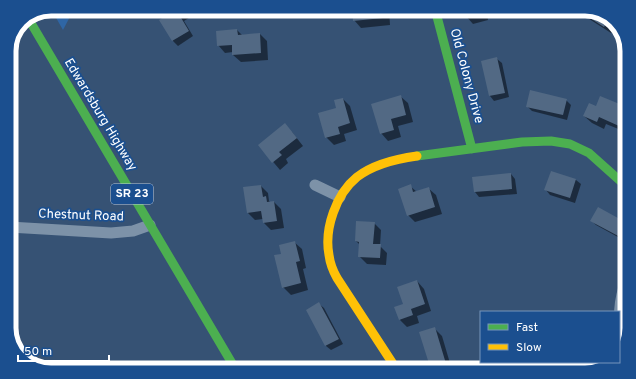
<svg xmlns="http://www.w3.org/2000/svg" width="636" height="379" viewBox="0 0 636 379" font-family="Overpass,sans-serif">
<rect width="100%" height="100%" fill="#365274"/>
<path fill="#2f66a5" d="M51,9H74L63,30Z"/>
<path fill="#0007" d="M171,9H188L192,16L184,21L193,36L178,46L173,41L161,20L173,13Z
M283,9H322V15L288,17L283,12Z
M353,9H389L390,25L361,28L354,20Z
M465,9H499L487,12L488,20L473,24L466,16Z
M577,9H585L606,15L615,28L611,33L583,15Z
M237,30L242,35L260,34L267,41L268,60L241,62L233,55V52L225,53L218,45Z
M497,59L502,63L509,97L494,101L490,96L482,62Z
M400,96L408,103L413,122L398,126L401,137L388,141L381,133Z
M343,99L350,106L357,130L344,134L346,141L334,145L326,137L337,109Z
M566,100L571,105L567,120L532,111L527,106Z
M596,107L626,108V132L606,124L604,129L592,123L584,116Z
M292,132L303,146L286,159L288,163L280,170L259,145Z
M551,172L576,180L581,184L575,203L550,195L546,190Z
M511,174L515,179L517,194L479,197L475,192Z
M261,186L268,193L269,201L271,203L274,202L281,209L284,228L271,230L264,223L263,219L255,220L248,213Z
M410,186L417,192L428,188L436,195L442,214L415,222L408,215Z
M591,220L627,224V242L596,225Z
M374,223L381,230L380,246L387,253L386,265L367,264L359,256L360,245L356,241Z
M294,242L302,249L306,268L303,269L308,290L291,295L283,287L282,255Z
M417,281L424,289L431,311L417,316L419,323L407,327L400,320L404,305Z
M319,304L324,308L343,344L331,350L326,346L307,310Z
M435,329L442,336L452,370H432Z"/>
<path fill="#526984" d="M170,9H187L188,11L180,16L189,31L172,41L159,20L172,12Z
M282,9H318V11L282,12Z
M352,9H382L383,18L353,21Z
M464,9H481L482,13L465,17Z
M576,9H585L606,15L609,19L604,27Z
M237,29L238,35L260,33L261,53L232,55V45L217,46L216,31Z
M497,57L505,93L489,96L481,61Z
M530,90L567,99L563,115L526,107Z
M401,95L406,115L391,119L394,130L380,134L371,104Z
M600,96L627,107L619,126L599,117L597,122L583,116L589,103L596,106Z
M343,98L350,123L338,127L340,134L325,138L318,113L336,108L334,100Z
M285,123L297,138L279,152L282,155L272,163L258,145Z
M551,171L576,179L570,198L544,190Z
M511,173L512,189L474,192L472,177Z
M411,184L413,192L429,187L435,207L407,216L398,189Z
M261,185L263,197L266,196L267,202L274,201L277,221L263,223L261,211L247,213L243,187Z
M598,207L627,223V229L622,238L590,221Z
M356,221L375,222L373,244H381L380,258L358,257L359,242L355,241Z
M295,241L300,261L296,262L301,283L282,288L274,255L281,254L279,245Z
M417,280L425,304L411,309L413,315L399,320L394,307L403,304L397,287Z
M319,302L339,339L325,346L306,310Z
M435,327L447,367L438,370H431L419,332Z"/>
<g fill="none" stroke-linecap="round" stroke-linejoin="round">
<path stroke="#7d92a8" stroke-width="11" d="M315,185L340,197
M9,227L111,233L133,231L150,225
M623,342C618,315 618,304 627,277"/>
<path stroke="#4caf50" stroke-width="9" d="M435,9L472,149
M28,18L236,370
M417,156L522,142L551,141L570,144L589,153L627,187"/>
<path stroke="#ffc107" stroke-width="9" d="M397,370L337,278C333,271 330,263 329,255C324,229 336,194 357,177C374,164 395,159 417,156"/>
</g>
<g text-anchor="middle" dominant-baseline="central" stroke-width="3.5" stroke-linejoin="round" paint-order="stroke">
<rect fill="#1b4f8f" stroke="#bbcadd" stroke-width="1" x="111" y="184" width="42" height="20" rx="3"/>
<g font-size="12" font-weight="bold" fill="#fff">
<text x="132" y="194">SR 23</text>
</g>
<g font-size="13" fill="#fff" stroke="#1b4f8f">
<text transform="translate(466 76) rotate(75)">Old Colony Drive</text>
<text transform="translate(100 115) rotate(59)">Edwardsburg Highway</text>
<text transform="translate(81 216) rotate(2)">Chestnut Road</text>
</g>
</g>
<path d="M0 0H636V379H0ZM51 16H585A35 35 0 0 1 620 51V328A35 35 0 0 1 585 363H51A35 35 0 0 1 16 328V51A35 35 0 0 1 51 16Z" fill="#1b4f8f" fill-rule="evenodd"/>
<path fill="none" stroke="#fff" stroke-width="5" d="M51 16H585A35 35 0 0 1 620 51V328A35 35 0 0 1 585 363H51A35 35 0 0 1 16 328V51A35 35 0 0 1 51 16Z"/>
<rect x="480" y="311" width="140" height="52" fill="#1b4f8f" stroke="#7695bc"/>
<rect x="488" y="324" width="20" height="6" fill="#4caf50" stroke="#7695bc"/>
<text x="516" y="331" font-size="12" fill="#ffffff">Fast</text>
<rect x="488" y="344" width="20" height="6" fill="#ffc107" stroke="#7695bc"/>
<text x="516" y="351" font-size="12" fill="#ffffff">Slow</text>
<path d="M18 355v6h91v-6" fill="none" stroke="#ffffff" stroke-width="2"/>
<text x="24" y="355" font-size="12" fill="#ffffff" stroke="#1b4f8f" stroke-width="3" paint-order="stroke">50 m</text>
</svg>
